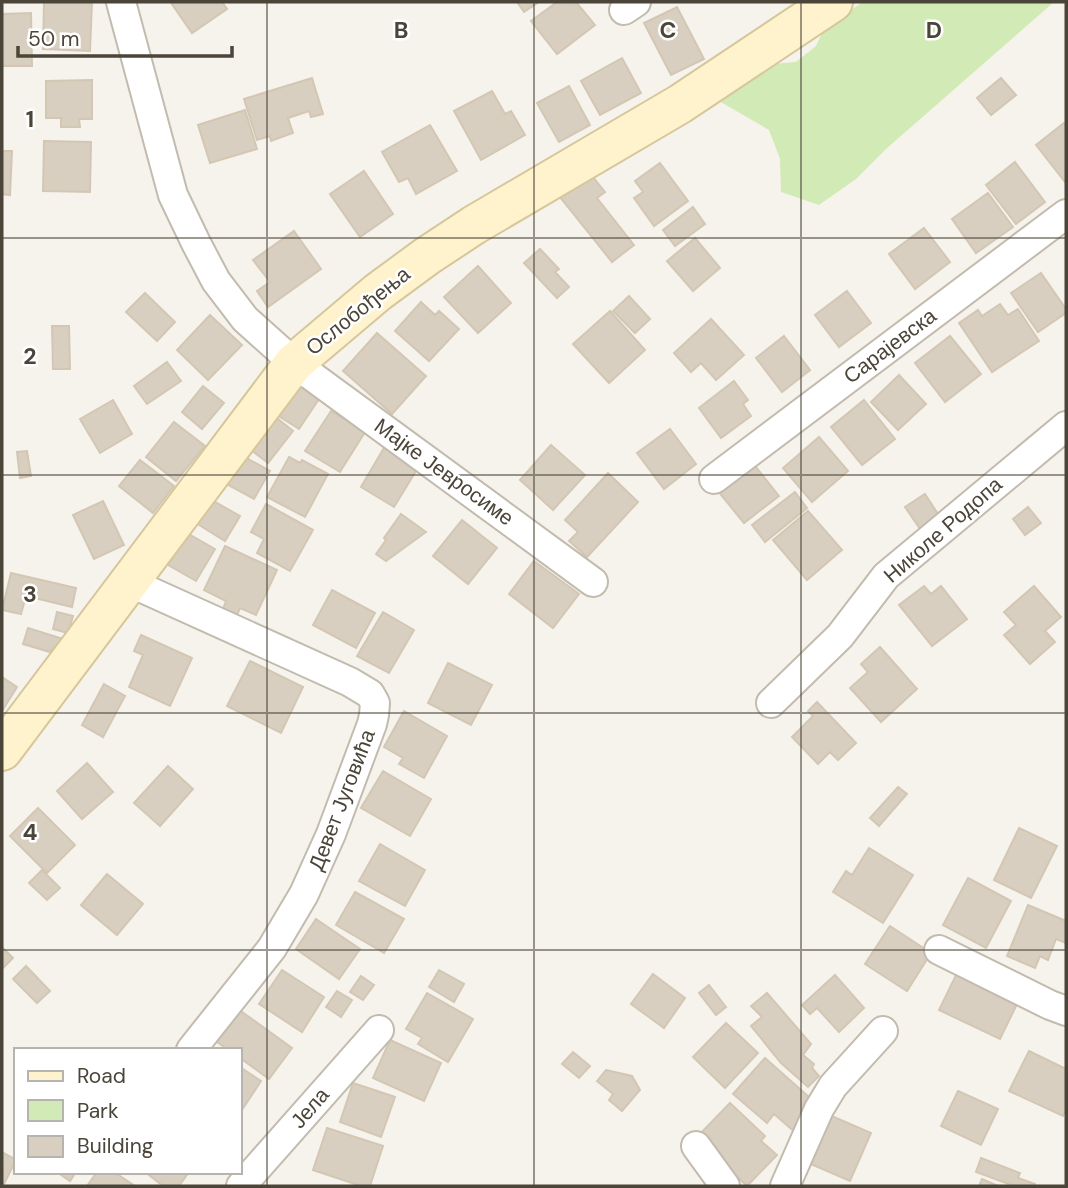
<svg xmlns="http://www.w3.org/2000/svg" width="1068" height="1188" viewBox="0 0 1068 1188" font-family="'DM Sans',sans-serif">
<rect width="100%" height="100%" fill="#f6f3ec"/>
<path fill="#d2eab5" d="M863,2H1054L886,149L856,179L819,205L781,192L780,159L769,130L719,101L773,64L796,62L816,46L825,27Z"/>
<path fill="#d8cfc1" stroke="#d3c7b4" stroke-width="2" d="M44,2H92L90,51L43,49Z
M173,2H222L227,9L192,33L171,3Z
M517,2H539L524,12Z
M557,2H576L595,25L557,54L531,21Z
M677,7L704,59L671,75L644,23Z
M31,13L32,66H2V14Z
M622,58L641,93L600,115L581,81Z
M312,78L323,114L311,117L309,111L288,118L293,133L271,141L270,136L257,140L244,99Z
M1001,78L1016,95L991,115L977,98Z
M92,80V119H79L80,127H61V118H46V81Z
M569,86L590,125L559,142L537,103Z
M492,91L505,114L511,111L525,135L481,160L454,111Z
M245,110L257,149L210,163L198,125Z
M1064,123L1066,126V181L1065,182L1036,145Z
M430,125L457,171L416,194L408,178L399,182L382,152Z
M44,141L91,142L90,192L43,191Z
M2,151H12L10,195L2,194Z
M1015,162L1045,202L1016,224L986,185Z
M660,163L688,201L654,226L634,198L643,192L635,181Z
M364,171L393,214L360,237L330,194Z
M589,172L605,192L597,198L634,245L612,262L559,196Z
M988,193L1013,227L976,253L952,219Z
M693,207L705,224L675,246L663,230Z
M924,228L950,262L915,289L889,254Z
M294,231L321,269L268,307L257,291L270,282L253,260Z
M695,238L720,268L693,291L667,261Z
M540,249L559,269L555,272L569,287L557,298L524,263Z
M478,266L511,303L478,333L444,297Z
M1041,273L1066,309V313L1038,332L1011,293Z
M847,291L871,323L839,347L815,315Z
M145,293L175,322L157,341L126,312Z
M629,296L650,319L635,333L613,311Z
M421,302L435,315L439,311L459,329L429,361L395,331Z
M1000,304L1008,315L1018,309L1039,341L992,372L959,323L978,310L982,316Z
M610,311L645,350L609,383L573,344Z
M210,315L242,345L208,380L177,350Z
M711,319L744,355L716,380L701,363L691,372L674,353Z
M52,326H69L70,369H53Z
M377,333L426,376L392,414L343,371Z
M784,336L810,370L782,392L756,358Z
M950,336L981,374L945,402L915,363Z
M167,362L181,381L147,404L134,386Z
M899,375L926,404L898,430L871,402Z
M734,381L748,400L743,404L751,416L721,438L699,408Z
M298,385L319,399L299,429L277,415Z
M203,386L224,403L202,429L182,412Z
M113,400L132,434L100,453L80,419Z
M864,400L895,439L862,465L831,427Z
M331,411L365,432L340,472L305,451Z
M273,415L293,431L268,463L247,447Z
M174,422L205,446L176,481L146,457Z
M670,429L696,464L664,489L637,453Z
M819,437L848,471L812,502L783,468Z
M551,445L585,475L553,510L520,480Z
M385,446L419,466L394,507L361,487Z
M27,451L31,476L20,478L17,452Z
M239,454L270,471L254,499L223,482Z
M289,457L300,463L302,460L328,474L305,517L267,497Z
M140,460L174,486L153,513L119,486Z
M752,462L779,496L744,523L717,490Z
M608,473L638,502L587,557L569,541L578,532L565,520Z
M795,492L807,508L765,542L752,525Z
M925,494L940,517L920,529L905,507Z
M210,499L240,516L225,541L196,523Z
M103,501L124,545L94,559L73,515Z
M266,504L313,530L290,571L257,553L264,539L251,532Z
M1028,507L1041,523L1025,535L1013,519Z
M808,511L842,550L807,580L773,540Z
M401,514L426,532L386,561L376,554L386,540L384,538Z
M462,520L497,548L468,584L433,556Z
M187,533L215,549L196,581L168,565Z
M225,546L277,570L256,615L240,608L237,615L223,609L226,601L204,590Z
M534,561L579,594L553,628L509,594Z
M11,573L76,588L72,607L26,596L21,614L2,610Z
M924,586L931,594L941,586L967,619L932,646L899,605Z
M1034,586L1061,617L1045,631L1055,642L1030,664L1004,635L1016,625L1004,612Z
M332,590L375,613L356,648L313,625Z
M57,612L73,616L68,633L53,629Z
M383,612L414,630L389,673L357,656Z
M28,628L63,639L50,652L23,644Z
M141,635L192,658L170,706L129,687L143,655L134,651Z
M880,647L917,689L881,722L850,688L868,672L861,664Z
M250,661L303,687L281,733L227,706Z
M448,663L492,685L471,725L428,703Z
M2,677L17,687L2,711Z
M104,684L125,696L103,737L82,725Z
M817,702L856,743L838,760L830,752L818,764L792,737L813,716L808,711Z
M404,711L447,736L424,778L399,764L403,758L384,747Z
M87,763L113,792L82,819L57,791Z
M168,766L193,789L160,826L134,803Z
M383,771L431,799L410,836L361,808Z
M898,787L907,794L879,826L870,818Z
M38,808L75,845L47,873L10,836Z
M1019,828L1057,846L1031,898L994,880Z
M380,844L425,870L405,906L359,881Z
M869,848L913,875L883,923L833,892L846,871L852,875Z
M42,870L60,888L47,900L29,883Z
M107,874L143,904L117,935L81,905Z
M968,878L1011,901L986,948L943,925Z
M355,892L404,919L384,953L336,925Z
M1028,905L1066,921V943L1056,939L1048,960L1040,956L1035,968L1007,956Z
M316,919L360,949L339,979L296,949Z
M890,926L931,953L907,991L865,964Z
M2,947L13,958L2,969Z
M26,966L50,991L37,1003L13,979Z
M282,970L324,997L302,1032L259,1004Z
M439,970L464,984L454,1002L429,987Z
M957,973L1018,1002L1000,1039L939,1010Z
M653,974L685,998L664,1028L631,1004Z
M835,975L864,1008L839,1032L817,1008L810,1014L802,1005Z
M361,976L374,985L363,1000L350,992Z
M709,985L726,1007L716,1015L699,993Z
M337,991L352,1000L341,1017L326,1007Z
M427,993L473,1019L448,1062L418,1044L422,1038L406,1029Z
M767,993L811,1044L803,1055L814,1064L812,1068L819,1076L808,1087L781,1063L751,1026L762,1017L751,1006Z
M238,1009L292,1048L269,1079L240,1058V1050H228L216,1041Z
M726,1023L758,1053L725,1088L693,1057Z
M390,1040L441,1063L424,1101L373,1078Z
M1029,1051L1066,1069V1109L1063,1116L1009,1091Z
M573,1052L590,1066L579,1078L562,1064Z
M765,1058L809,1097L796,1133L774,1114L767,1123L733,1094Z
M240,1067L261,1081L240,1113Z
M606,1070L632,1076L640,1090L622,1111L609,1100L613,1094L597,1081Z
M353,1083L395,1097L381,1137L340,1122Z
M958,1091L998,1109L981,1145L941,1126Z
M730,1103L765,1136L761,1141L777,1155L747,1186L696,1138Z
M827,1114L871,1133L850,1181L806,1162Z
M327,1128L383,1146L370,1186H361L313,1170Z
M2,1152L16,1160L3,1186H2Z
M981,1158L1020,1173L1018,1178L1035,1184V1186H1014L976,1172Z
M57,1172H76L70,1181Z
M97,1172H114L135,1186H87Z
M145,1172H189L179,1186H163Z
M982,1179L998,1186H979Z"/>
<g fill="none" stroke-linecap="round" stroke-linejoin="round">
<defs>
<path id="street" d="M121,2L173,195L196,243L216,281L245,319L294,363L593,582
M624,10L636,2
M714,479L1066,214
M129,582L350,682L370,694L375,703L374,715L372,724L331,834L304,894L272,948L191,1050
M771,703L840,636L886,576L1066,426
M939,950L1050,1005L1066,1011
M696,1146L725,1186
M241,1186L379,1030
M785,1186L819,1109L833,1086L883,1031"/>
<path id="secondary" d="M2,751L294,363L378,292L427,256L474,225L680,104L833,2"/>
</defs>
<use href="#street" stroke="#c2bbae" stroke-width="32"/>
<use href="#secondary" stroke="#d6c79b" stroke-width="42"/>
<use href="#street" stroke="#fff" stroke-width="28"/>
<use href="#secondary" stroke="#fff3cd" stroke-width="38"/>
</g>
<path fill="none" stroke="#4b4439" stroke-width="2" stroke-opacity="0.55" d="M267,2V1186M534,2V1186M801,2V1186M2,238H1066M2,475H1066M2,713H1066M2,950H1066"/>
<g text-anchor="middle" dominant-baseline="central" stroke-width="5" stroke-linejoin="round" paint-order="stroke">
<g font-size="21" fill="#4b4439" stroke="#fff">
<text transform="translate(358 311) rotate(-39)">Ослобођења</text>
<text transform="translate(890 346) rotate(-37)">Сарајевска</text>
<text transform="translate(444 472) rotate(36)">Мајке Јевросиме</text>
<text transform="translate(943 530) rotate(-41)">Николе Родопа</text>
<text transform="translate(342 800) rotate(-69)">Девет Југовића</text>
<text transform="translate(310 1108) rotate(-49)">Јела</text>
</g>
</g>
<g font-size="23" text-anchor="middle" font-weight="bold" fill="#4b4439" stroke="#fff" stroke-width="5" stroke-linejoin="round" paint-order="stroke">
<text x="401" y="38">B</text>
<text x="668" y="38">C</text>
<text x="934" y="38">D</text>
<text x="30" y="127">1</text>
<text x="30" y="364">2</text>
<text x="30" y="602">3</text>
<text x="30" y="840">4</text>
</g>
<rect width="1068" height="1188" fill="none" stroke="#4b4439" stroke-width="7"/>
<rect x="14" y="1048" width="228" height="126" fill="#ffffff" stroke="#b7b4b0" stroke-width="2"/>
<rect x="28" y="1071" width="35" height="10" fill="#fff3cd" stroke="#b7b4b0" stroke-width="2"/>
<text x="77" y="1083" font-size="21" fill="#4b4439">Road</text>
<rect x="28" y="1100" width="35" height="21" fill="#d2eab5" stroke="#b7b4b0" stroke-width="2"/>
<text x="77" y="1118" font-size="21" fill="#4b4439">Park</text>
<rect x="28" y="1136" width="35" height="21" fill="#d8cfc1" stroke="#b7b4b0" stroke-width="2"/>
<text x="77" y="1153" font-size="21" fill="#4b4439">Building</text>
<path d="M18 46v10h214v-10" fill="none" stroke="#4b4439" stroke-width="3.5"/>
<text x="28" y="46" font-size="21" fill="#4b4439" stroke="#ffffff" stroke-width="5" paint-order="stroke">50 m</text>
</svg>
